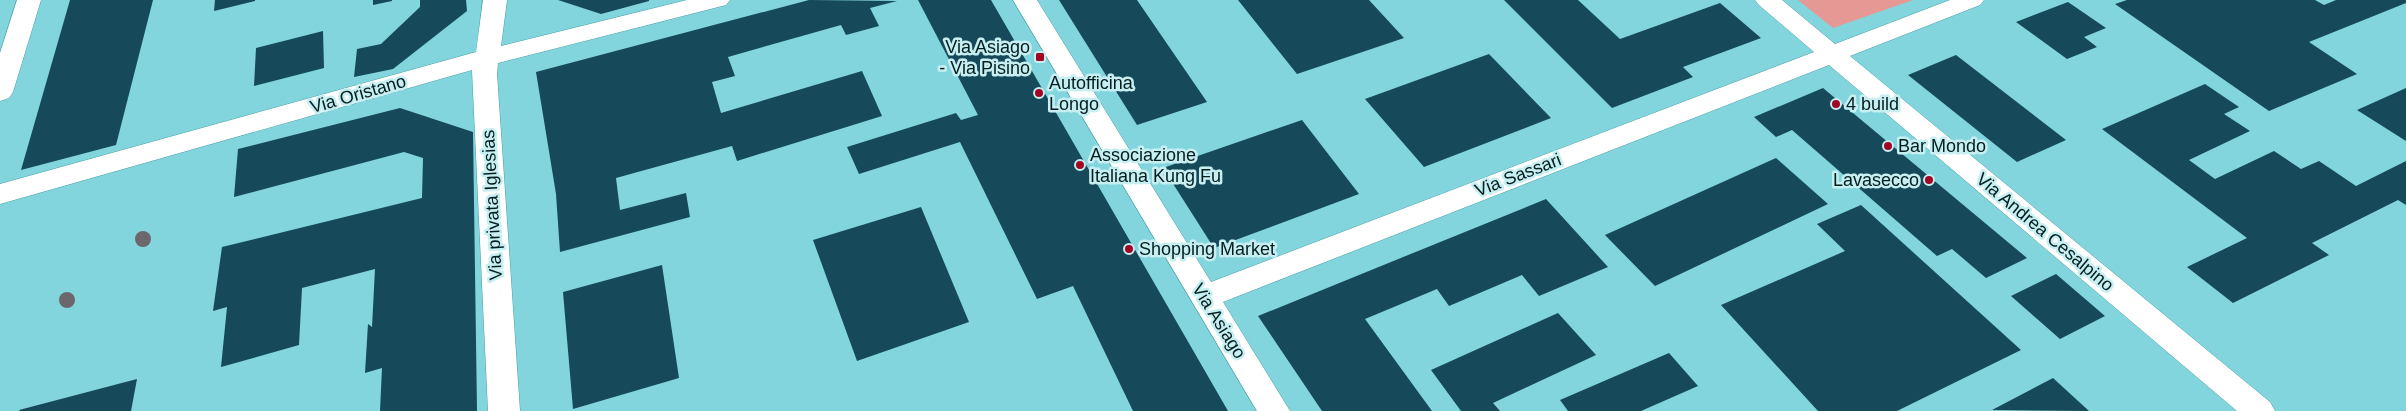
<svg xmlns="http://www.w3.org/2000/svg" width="2406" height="411" viewBox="0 0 2406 411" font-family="Arial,sans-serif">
<rect width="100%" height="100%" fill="#82d5dc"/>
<path fill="#e69895" d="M1798,0H1913L1833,28Z"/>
<path fill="#164959" d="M70,0H153L116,145L21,170Z
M215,0H255V1L214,11Z
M373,0H392V1L373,5Z
M420,0H466L467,11L393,69L354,77L357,49L381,44L420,7Z
M558,0H649V1L601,14Z
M809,0L897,1L870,8L879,26L846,35L841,25L728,57L735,76L712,82L721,113L862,71L882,116L737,161L732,146L616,178L620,210L686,193L690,217L560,252L556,194L536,72Z
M918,0H991L1228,411H1133L1073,286L1037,299L960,142L859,174L847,147L956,113L961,120L978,115Z
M1059,0H1137L1207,102L1137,125Z
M1238,0H1369L1404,38L1297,74Z
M1504,0H1578L1620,39L1720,3L1761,38L1683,67L1693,77L1612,108Z
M2127,0H2315L2324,5L2336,0H2406V3L2309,42L2357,74L2269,111L2115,4Z
M2068,2L2106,28L2084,37L2097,47L2067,59L2016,22Z
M323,31L324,68L254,86L256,48Z
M1489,54L1551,118L1424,167L1365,99Z
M1956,55L2066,140L2017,162L1908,75Z
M2205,84L2239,107L2224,114L2250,131L2189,160L2215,179L2274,151L2301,169L2319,161L2356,186L2406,161V205L2398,200L2312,243L2329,255L2233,303L2187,267L2247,238L2102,129Z
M1823,88L2027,258L1986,278L1952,249L1937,256L1792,130L1776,137L1754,117Z
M2406,88V141L2357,110Z
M400,108L473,132L477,411H380L382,368L365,373L368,324L372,327L375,269L302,288L299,345L221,367L227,307L213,311L222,247L422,198L423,158L404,152L234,197L238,149Z
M1302,120L1359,194L1214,248L1163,168Z
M1776,158L1828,204L1655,286L1605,235Z
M1546,199L1608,267L1539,296L1522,275L1449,306L1437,289L1365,319L1432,411H1322L1258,316Z
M1861,205L2021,350L1897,411H1818L1721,305L1845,251L1817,224Z
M921,207L969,322L857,361L813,240Z
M662,265L679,378L573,409L563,292Z
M2056,274L2105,316L2060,339L2011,296Z
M1558,313L1596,355L1493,403L1500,411H1461L1431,370Z
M1669,353L1698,386L1641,411H1568L1560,400Z
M2053,378L2089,411L1992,410Z
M137,379L131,411H20L19,410Z"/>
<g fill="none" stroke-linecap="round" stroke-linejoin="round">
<defs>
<path id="street" d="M17,0H41L13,92L9,98L0,101V53Z
M483,0H507L501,46L687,0H730L726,5L498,63L497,74L520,411H488L472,70L0,204V184L476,52Z
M1013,0H1037L1211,282L1814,52L1759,5L1755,0H1782L1835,44L1950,0H1984L1980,5L1850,56L2270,402L2275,411H2237L1829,65L1223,302L1290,411H1257Z"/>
</defs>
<use href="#street" stroke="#4b9fa6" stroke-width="1"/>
<use href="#street" fill="#fff" fill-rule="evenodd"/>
</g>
<g fill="#6b676d">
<circle cx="143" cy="239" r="8"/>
<circle cx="67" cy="300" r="8"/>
</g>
<g fill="#a20422" stroke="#c7eff2" stroke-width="2">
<rect x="1035" y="52" width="10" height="10" rx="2.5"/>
<circle cx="1039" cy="93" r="5"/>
<circle cx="1836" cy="104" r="5"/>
<circle cx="1888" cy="146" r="5"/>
<circle cx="1080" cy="165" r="5"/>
<circle cx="1929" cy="180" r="5"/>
<circle cx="1129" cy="249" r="5"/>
</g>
<g text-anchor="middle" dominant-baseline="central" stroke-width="5" stroke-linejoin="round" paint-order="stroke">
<g font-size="18" fill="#031e20" stroke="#c7eff2" text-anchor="start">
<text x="1030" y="47" text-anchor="end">Via Asiago<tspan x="1030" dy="21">- Via Pisino</tspan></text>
<text x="1049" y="83">Autofficina<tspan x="1049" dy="21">Longo</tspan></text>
<text x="1846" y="104">4 build</text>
<text x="1898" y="146">Bar Mondo</text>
<text x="1090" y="155">Associazione<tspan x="1090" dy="21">Italiana Kung Fu</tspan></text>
<text x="1919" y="180" text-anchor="end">Lavasecco</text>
<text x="1139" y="249">Shopping Market</text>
</g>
<g font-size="18" fill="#031e20" stroke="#c7eff2">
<text transform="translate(358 94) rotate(-16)">Via Oristano</text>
<text transform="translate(1518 175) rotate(-21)">Via Sassari</text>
<text transform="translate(492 205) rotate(-93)">Via privata Iglesias</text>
<text transform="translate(2045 232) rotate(40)">Via Andrea Cesalpino</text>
<text transform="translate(1219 321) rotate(58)">Via Asiago</text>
</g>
</g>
</svg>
